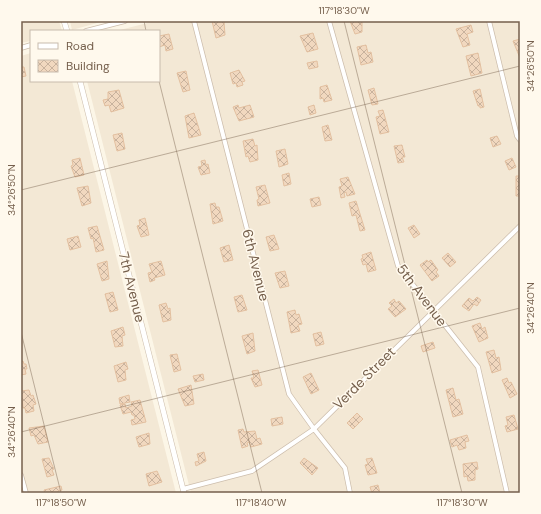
<svg xmlns="http://www.w3.org/2000/svg" width="541" height="514" viewBox="0 0 541 514" font-family="'DM Sans',sans-serif">
<defs>
<pattern id="building-cross-hatch" width="8" height="8" patternUnits="userSpaceOnUse"><rect width="8" height="8" fill="#f1d8bf"/><path d="M0 0l8 8M0 8l8-8" fill="none" stroke="#c8b29d"/></pattern>
</defs>
<rect width="100%" height="100%" fill="#fcf6e7"/>
<path fill="#f3e8d5" d="M21,21H59L62,31H31V41L21,43Z
M70,21H104L72,30Z
M155,21H520V493H191L87,81H159V31H116Z
M31,53V81H72L176,493H21V56Z"/>
<path fill="url(#building-cross-hatch)" stroke="#e3c0a0" d="M212,21H227L224,22L225,35L216,38Z
M350,21H362V32L355,34Z
M471,25L473,32L467,34L470,45L463,47L456,29Z
M313,33L318,49L307,52L300,36Z
M169,34L173,49L166,51L165,45L159,47V36Z
M520,39V58L513,41Z
M366,45L368,53L371,52L373,62L361,65L357,47Z
M478,53L482,73L471,76L466,56Z
M317,61L318,67L309,69L307,63Z
M21,67H24L26,76L21,77Z
M239,70L245,81L242,82L243,85L237,87L236,83L233,84L230,73Z
M186,71L190,90L183,92L177,73Z
M327,85L332,100L324,102L323,98L320,99V87Z
M374,88L378,104L372,105L368,90Z
M480,89L484,107L480,108V106H478L473,91Z
M119,90L124,108L111,112L109,105L105,106L103,100L108,99V92Z
M238,105L239,108L250,105L254,117L239,121L233,107Z
M314,105L316,113L310,115L308,107Z
M383,110L389,132L380,134L376,117L380,116L378,111Z
M194,113L201,135L189,138L185,116Z
M328,125L332,140L325,141L322,127Z
M122,133L125,149L117,151L113,135Z
M497,136L501,144L493,147L490,138Z
M253,139L255,146L257,145L258,160L250,162L248,156L246,157L243,141Z
M402,145L405,157H402L404,162L398,163L394,146Z
M285,149L288,164L279,167L276,151Z
M80,158L84,175L75,177L71,166L73,165L72,160Z
M512,158L516,167L509,170L505,161Z
M205,160L206,165L208,164L210,173L201,175L198,167L202,166L201,161Z
M289,173L291,184L284,186L282,175Z
M516,176H520V196H516Z
M348,177L355,194L347,196L346,192L344,193L345,197L341,198L339,187L342,186L340,179Z
M265,185L270,203L258,206L257,200L259,199L256,187Z
M88,186L91,203L82,206L77,188Z
M319,197L321,205L312,207L310,199Z
M356,201L365,230L360,231L356,215L352,216L349,203Z
M215,203L216,207H219L223,221L213,224L210,204Z
M145,218L149,235L141,237L137,226L140,225L139,220Z
M414,225L420,234L414,238L408,228Z
M97,226L104,250L96,252L93,238L91,239L88,228Z
M274,235L279,249L270,251L266,237Z
M78,236L81,247L70,250L67,239Z
M229,245L233,260L224,262L220,248Z
M371,252L376,270L368,272L366,264L363,265L361,259L363,258L362,255Z
M448,253L456,262L450,267L442,258Z
M427,260L428,262L431,260L438,270L436,272L439,276L432,281L420,265Z
M107,261L109,279L102,281L97,264Z
M161,261L165,275L154,278L155,280L150,282L148,273L152,272L149,264Z
M285,271L289,286L280,288L275,273Z
M113,292L118,310L110,312L105,294Z
M242,295L247,310L238,312L234,297Z
M477,297L481,300L477,306L474,304L469,311L462,306L469,298L473,301Z
M394,299L396,303L399,301L406,309L395,317L388,309L392,306L389,303Z
M166,303L168,309L170,308L171,320L163,322L159,305Z
M295,310L296,315L299,314L302,324L298,325L300,331L291,333L287,312Z
M480,323L482,329L485,327L488,338L479,342L472,326Z
M123,327L125,335L122,336L123,346L115,347L111,331Z
M321,332L324,344L316,346L313,334Z
M253,333L255,351L247,354L242,336Z
M433,342L435,348L423,352L421,346Z
M494,350L496,358L499,357L501,370L492,373L486,352Z
M177,354L181,370L174,372L170,355Z
M21,361H23L24,364H26L27,369H25L26,374L21,375Z
M126,362L128,369L125,370L126,380L118,382L114,366Z
M258,370L262,385L255,387L251,378H254L252,371Z
M311,373L319,390L311,394L303,377Z
M203,374L204,380L195,382L193,376Z
M507,378L509,383L511,382L517,394L510,398L502,380Z
M191,385L194,404L185,406L178,389Z
M453,388L456,400L459,399L463,414L453,417L446,390Z
M29,390L31,396L33,395L36,404L33,405L34,411L26,413L25,408H23L21,391Z
M129,395L130,402L120,404L119,398Z
M140,400L146,422L132,425L131,420L135,419L134,415H132L131,412L123,414L120,405L125,404L126,408L132,406L131,402Z
M357,413L363,419L353,429L347,423Z
M514,415L518,429L507,432L505,426L508,425L506,417Z
M282,417L283,424L272,426L271,419Z
M44,426L48,442L38,444L34,435L31,436L29,428Z
M243,429L244,432L255,431L257,439L260,438L262,444L251,447L249,442L247,443L248,446L242,448L238,430Z
M149,433L150,444L139,447L136,437Z
M467,435L469,441L465,442L466,448L459,450L457,445L452,447L450,440Z
M204,452L206,461L196,466L195,462L199,461L197,454Z
M49,458L54,469L52,470L54,475L47,477L42,459Z
M304,458L318,468L312,475L300,463Z
M372,458L377,473L368,475L365,465L368,464L366,459Z
M477,462L478,469L475,470V480L468,481L467,476L464,477L463,464Z
M157,471L162,482L149,486L146,474Z
M378,485L380,493H372L370,487Z
M61,486L62,490L58,491V493H45L44,490Z"/>
<g fill="none" stroke-linecap="round" stroke-linejoin="round">
<defs>
<path id="minor" d="M194,21L289,394L314,429L345,468L350,493
M329,21L398,266L478,367L507,493
M489,21L517,136L520,140
M86,31L125,21
M21,48L31,45
M21,475L26,493
M183,489L252,471L314,429L520,226"/>
<path id="tertiary" d="M64,21L67,31
M80,81L184,493"/>
</defs>
<use href="#minor" stroke="#cdbead" stroke-width="5.5"/>
<use href="#tertiary" stroke="#cdbead" stroke-width="6"/>
<use href="#minor" stroke="#fff" stroke-width="4"/>
<use href="#tertiary" stroke="#fff" stroke-width="5"/>
</g>
<path fill="none" stroke="#755f4c" stroke-width="1" stroke-opacity="0.45" d="M144,21L146,31M344,21L462,493M159,81L262,493M21,190L520,66M21,332L61,493M21,432L520,308"/>
<g text-anchor="middle" dominant-baseline="central" stroke-width="3" stroke-linejoin="round" paint-order="stroke">
<g font-size="14" fill="#755f4c" stroke="#fff9ed">
<text transform="translate(256 265) rotate(76)">6th Avenue</text>
<text transform="translate(132 287) rotate(76)">7th Avenue</text>
<text transform="translate(422 295) rotate(53)">5th Avenue</text>
<text transform="translate(364 378) rotate(-45)">Verde Street</text>
</g>
</g>
<rect width="541" height="514" fill="none" stroke="#fff9ed" stroke-width="44"/>
<rect x="30" y="30" width="130" height="52" fill="#fff9ed" stroke="#c8bbad"/>
<rect x="38" y="43" width="20" height="6" fill="#ffffff" stroke="#c8bbad"/>
<text x="66" y="50" font-size="12" fill="#755f4c">Road</text>
<rect x="38" y="60" width="20" height="12" fill="url(#building-cross-hatch)" stroke="#c8bbad"/>
<text x="66" y="70" font-size="12" fill="#755f4c">Building</text>
<rect x="22" y="22" width="497" height="470" fill="none" stroke="#755f4c" stroke-width="1.5"/>
<g font-size="10" text-anchor="middle" fill="#755f4c">
<text x="344" y="14">117°18'30"W</text>
<text transform="translate(530 66) rotate(-90)" y="4">34°26'50"N</text>
<text transform="translate(11 190) rotate(-90)" y="4">34°26'50"N</text>
<text transform="translate(530 308) rotate(-90)" y="4">34°26'40"N</text>
<text transform="translate(11 432) rotate(-90)" y="4">34°26'40"N</text>
<text x="61" y="506">117°18'50"W</text>
<text x="261" y="506">117°18'40"W</text>
<text x="462" y="506">117°18'30"W</text>
</g>
</svg>
